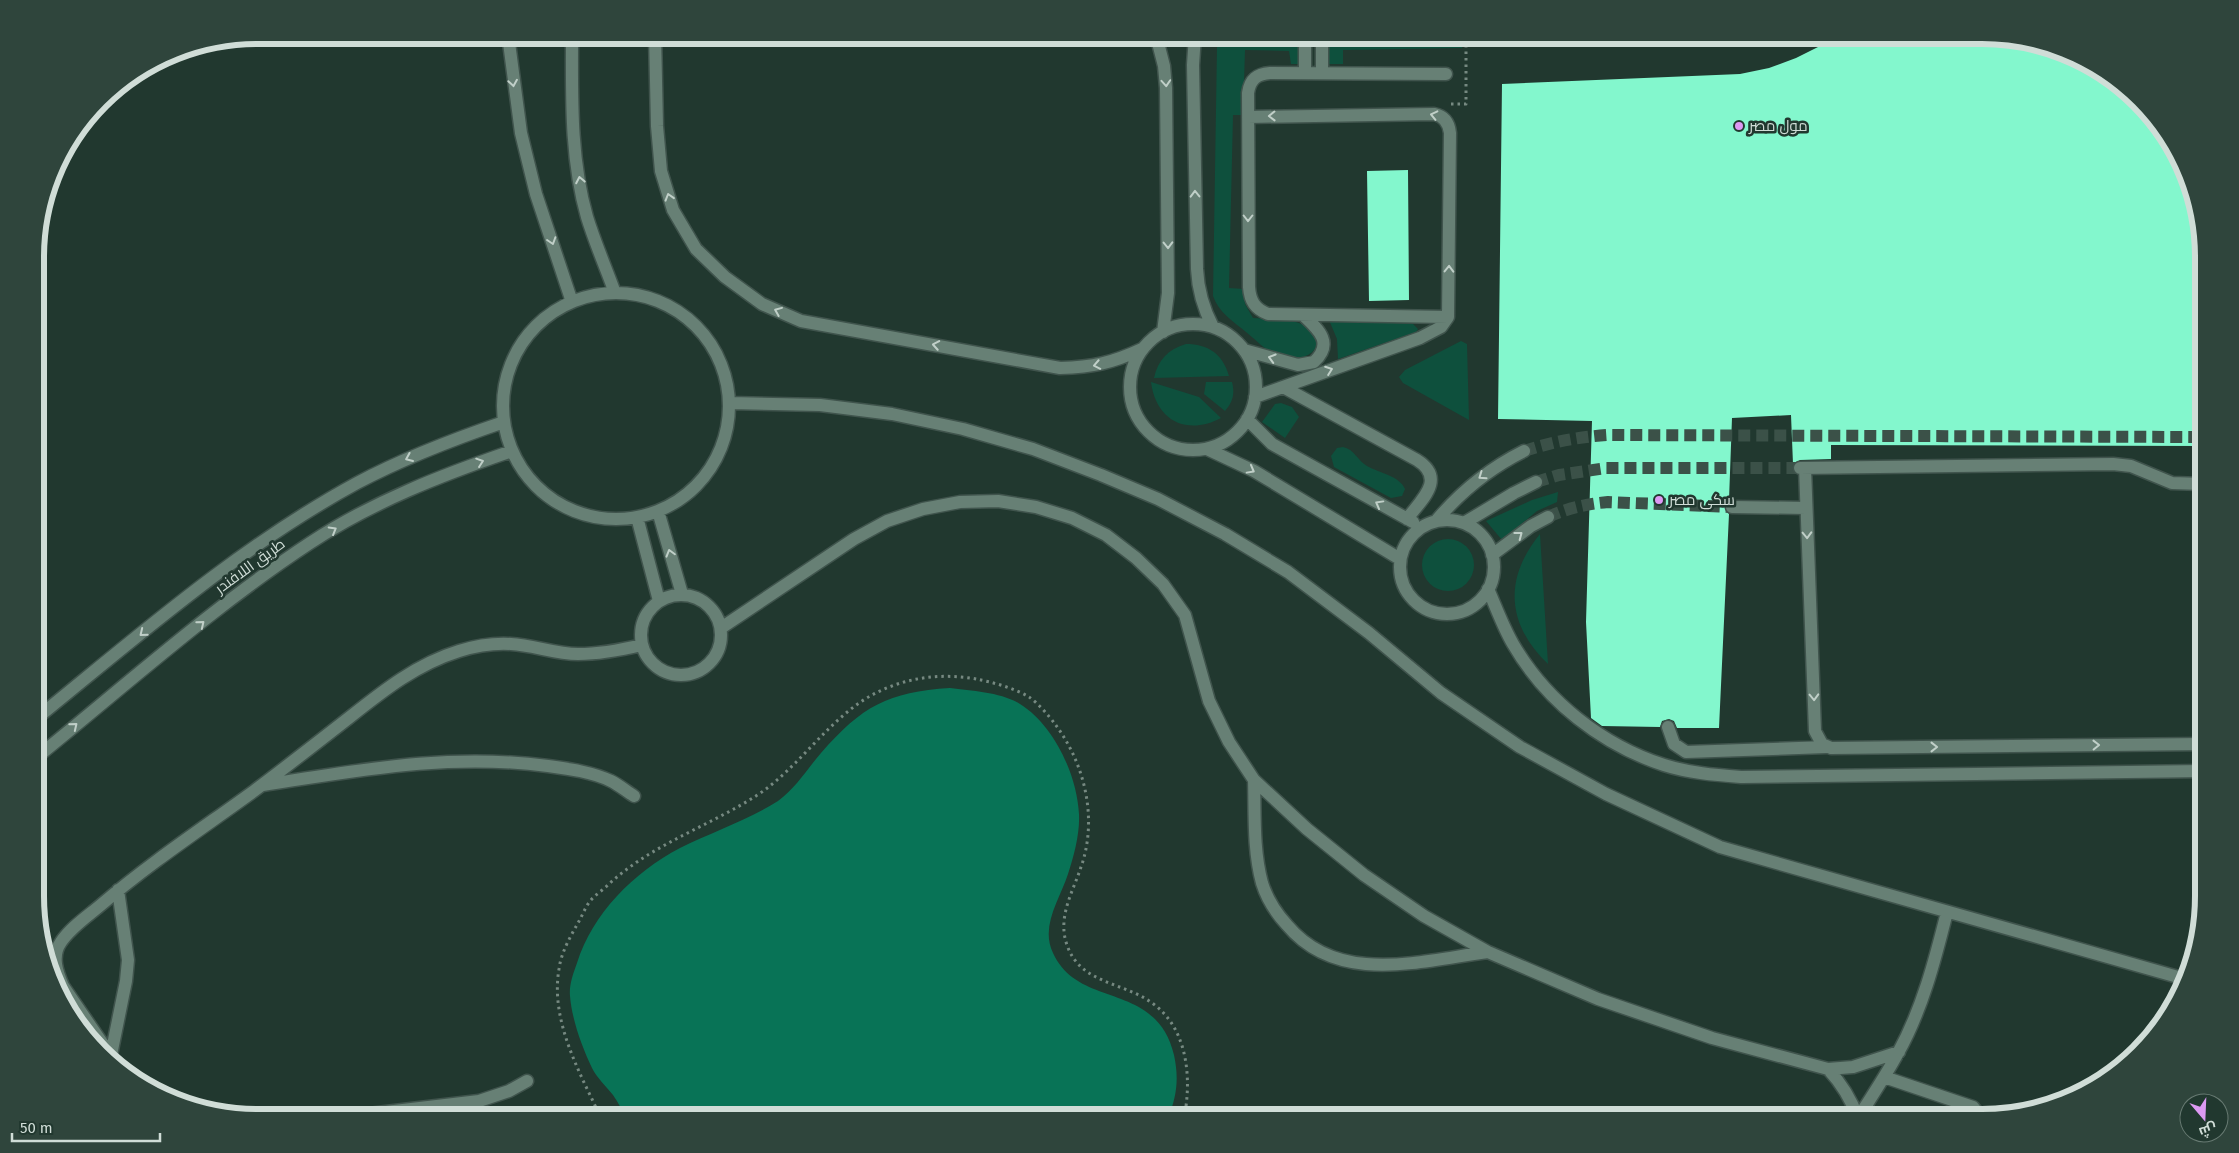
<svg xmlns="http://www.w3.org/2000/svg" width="2239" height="1153" viewBox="0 0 2239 1153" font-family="'Fira Sans',Cairo,sans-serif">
<rect width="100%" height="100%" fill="#21382f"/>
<path fill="#0e503d" d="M1220,35H1300L1301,64H1291L1289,51L1245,50L1243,115H1233L1229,288L1244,289L1245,304L1253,318C1267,319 1285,318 1299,323C1337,338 1309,371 1273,353C1264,349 1255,339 1246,332C1233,321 1219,313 1213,296L1217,47Z
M1462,37V48L1343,50V64H1329V38Z
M1329,320L1413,324L1418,329L1416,332L1338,359L1337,339Z
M1461,341L1467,344L1469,420L1403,383L1399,377L1405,370Z
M1186,344C1208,344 1223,354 1229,376L1154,378C1158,360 1168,349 1186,344Z
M1151,382L1199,397L1221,418C1187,436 1156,421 1151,382Z
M1206,382H1232C1235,394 1233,402 1225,411L1204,394Z
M1281,403L1292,407L1299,417L1285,438L1262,422L1275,404Z
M1343,447C1354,449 1358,461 1367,466C1379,473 1400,476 1405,489L1402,496L1391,498L1334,467L1331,456L1337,448Z
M1558,492L1557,502L1537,511L1502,540L1486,521L1532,500Z
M1540,534L1548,664C1506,624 1504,578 1540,534Z
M1422 565a26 26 0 1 1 52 0a26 26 0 1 1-52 0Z"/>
<path fill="#087356" d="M950,688C972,691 1001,692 1020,704C1054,725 1077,775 1079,814C1080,833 1074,856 1068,874C1060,899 1040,926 1053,953C1079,1010 1156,980 1174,1055C1179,1078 1177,1096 1168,1118H626C622,1110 618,1102 613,1095C606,1086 597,1078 592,1068C582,1047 572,1020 570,996C569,985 573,974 577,963C593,913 633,873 680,848C712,832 748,820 778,801C796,788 807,769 821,753C862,706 888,692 950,688Z"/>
<path fill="#83f7cd" d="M1832,35H1982L2081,58L2129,90L2166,133L2202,228L2203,446L1831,445V459L1800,460L1793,464L1791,415L1732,418L1729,500L1724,506L1729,514L1719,728H1677L1674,721L1669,719L1662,721L1660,727L1602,726L1591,718L1586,622L1592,421L1498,419L1502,84L1740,74L1769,68L1796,58L1818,47Z
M1408,170L1409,300L1369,301L1367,171Z"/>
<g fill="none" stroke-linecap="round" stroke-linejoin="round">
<path stroke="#3b5148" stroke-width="12" stroke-dasharray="12 6" stroke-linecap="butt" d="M1524,451C1552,442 1578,437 1607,435L2194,437L2203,439
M1536,482L1559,475L1606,468H1800
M1548,517C1568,508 1586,504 1608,502L1732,507"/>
<defs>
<path id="minor" d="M508,35L521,133L536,194L572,302
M572,35C572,96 570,158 587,217C595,243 606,268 615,293
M655,35L657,126L661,171L673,210L696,249L725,277L762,304L801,321L1060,368C1093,367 1112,363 1142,349
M1156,35L1164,66L1166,88L1168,293L1163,332
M1195,35L1193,65L1197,269C1198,291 1203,308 1213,327
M1322,35V72
M1305,73V35
M1446,74L1270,73C1257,74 1250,79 1248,93L1249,287C1250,301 1255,309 1268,314L1448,317
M1248,117L1434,114C1444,116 1449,123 1450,133L1448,317L1441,327L1420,338L1255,397
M503 406a113 113 0 1 1 226 0a113 113 0 1 1-226 0Z
M1130 387a63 63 0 1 1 126 0a63 63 0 1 1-126 0Z
M1244,350L1298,365L1314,362C1334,343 1319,330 1303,315
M1283,387L1417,460C1447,479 1421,500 1407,519
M730,403L820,405L892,414L963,429L1033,449L1101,475L1158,499L1225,534L1288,572L1369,633L1441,693L1520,747L1606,794L1720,847L2185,979
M1247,419L1272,444L1413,522
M1207,449L1254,471L1400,559
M1800,468L2113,464L2131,466L2172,483L2203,484
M1805,468L1815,731L1822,744L1831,748L2204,744
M1732,507L1806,508
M658,511L682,594
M637,517L659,601
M1400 567a47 47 0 1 1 94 0a47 47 0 1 1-94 0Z
M1436,521C1461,491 1488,469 1524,451
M1464,523L1514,493L1536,482
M1492,555L1531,526L1548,517
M1488,589C1496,607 1503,627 1513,644C1546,701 1602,745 1664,765C1689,773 1716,775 1742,777L2204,771
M641 635a40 40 0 1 1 80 0a40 40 0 1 1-80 0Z
M721,628L854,539L887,521L923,509L960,502L998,501L1036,507L1072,518L1106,535L1136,558L1163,584L1185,615L1209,701L1229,742L1254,780L1307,829L1364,875L1424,916L1488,952L1598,999L1712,1038L1828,1069L1853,1067L1899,1052
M37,718C139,635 241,546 357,483C404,458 454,439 504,422
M1668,727L1674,744L1686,752L1826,747
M37,757C126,685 214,606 310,543C372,502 442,475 512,451
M1254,780C1255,813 1253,850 1262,883C1267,899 1276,913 1287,925C1338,986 1420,961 1488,952
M263,785C361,770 449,753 548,766C570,769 592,772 611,781C619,785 626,791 634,796
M111,1055L126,981L128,960L118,890
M120,1069L63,986C57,972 51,956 61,942C71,927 88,916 102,904C150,863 203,828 254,791C286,767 318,742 350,717C384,690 417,664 459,651C475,646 494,643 511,644C533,645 555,654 578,654C600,654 621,650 642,645
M1828,1069C1842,1084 1851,1099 1858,1118
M1884,1077L1973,1107L1982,1118
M335,1118L479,1101L509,1091L527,1081
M1858,1118C1872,1096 1886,1075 1898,1053C1922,1010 1935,960 1947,912"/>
</defs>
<use href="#minor" stroke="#40544d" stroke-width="15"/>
<path stroke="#768981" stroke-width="3" stroke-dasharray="2.5 4" stroke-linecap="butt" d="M1653,35L1684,38L1712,35
M1451,104H1466V35
M601,1118C580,1073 550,1021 559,969C561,953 570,937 578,923C582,916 585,908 590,901C595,895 603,890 609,884C652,844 710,826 759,794C794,770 818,735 851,709C886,681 932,671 976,679C992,682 1014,688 1029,697C1038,703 1049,716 1055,724C1085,764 1098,819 1081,867C1073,892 1057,917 1067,945C1080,984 1124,982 1152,1003C1188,1028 1192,1079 1184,1118"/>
<use href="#minor" stroke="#678075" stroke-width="12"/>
</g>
<defs><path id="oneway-chevron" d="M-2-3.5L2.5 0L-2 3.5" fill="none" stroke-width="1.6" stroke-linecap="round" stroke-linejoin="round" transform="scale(1.25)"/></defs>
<g stroke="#c0cfc8">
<use href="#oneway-chevron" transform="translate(513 83) rotate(81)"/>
<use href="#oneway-chevron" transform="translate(1166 83) rotate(86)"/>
<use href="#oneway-chevron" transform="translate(1434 115) rotate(-167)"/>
<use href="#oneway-chevron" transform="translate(1272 116) rotate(179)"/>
<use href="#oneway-chevron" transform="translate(580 180) rotate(-101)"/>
<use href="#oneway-chevron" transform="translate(1195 194) rotate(-91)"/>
<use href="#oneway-chevron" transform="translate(669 197) rotate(-107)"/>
<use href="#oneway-chevron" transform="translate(1248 218) rotate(90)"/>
<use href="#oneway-chevron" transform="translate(552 241) rotate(72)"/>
<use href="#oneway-chevron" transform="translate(1168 245) rotate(89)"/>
<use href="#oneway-chevron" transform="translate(1449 269) rotate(-89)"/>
<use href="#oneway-chevron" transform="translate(778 311) rotate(-158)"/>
<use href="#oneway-chevron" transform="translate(936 345) rotate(-170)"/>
<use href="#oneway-chevron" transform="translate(1272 358) rotate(-164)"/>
<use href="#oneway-chevron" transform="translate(1097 365) rotate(169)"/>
<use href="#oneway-chevron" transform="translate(1329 370) rotate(-20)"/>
<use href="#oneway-chevron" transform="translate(409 458) rotate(157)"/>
<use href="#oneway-chevron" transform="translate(480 462) rotate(-19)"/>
<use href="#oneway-chevron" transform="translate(1251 470) rotate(29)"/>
<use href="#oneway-chevron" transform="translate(1482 476) rotate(145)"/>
<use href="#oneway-chevron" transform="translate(1379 504) rotate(-151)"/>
<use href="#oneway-chevron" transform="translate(333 530) rotate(-30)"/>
<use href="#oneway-chevron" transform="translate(1519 535) rotate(-37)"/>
<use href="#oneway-chevron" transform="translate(1807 535) rotate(88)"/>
<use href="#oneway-chevron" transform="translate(670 553) rotate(-106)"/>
<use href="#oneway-chevron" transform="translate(201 624) rotate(-39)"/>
<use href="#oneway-chevron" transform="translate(143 633) rotate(141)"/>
<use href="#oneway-chevron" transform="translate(1814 697) rotate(88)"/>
<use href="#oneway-chevron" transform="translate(74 726) rotate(-39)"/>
<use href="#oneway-chevron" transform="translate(2096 745) rotate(-1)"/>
<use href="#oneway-chevron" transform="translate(1934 747)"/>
</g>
<g fill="#dd99f3" stroke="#21382f" stroke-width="2">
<circle cx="1739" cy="126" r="5"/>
<circle cx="1659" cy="500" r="5"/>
</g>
<g text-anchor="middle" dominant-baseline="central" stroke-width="5" stroke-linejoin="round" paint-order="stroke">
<g font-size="15" fill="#d0ddd7" stroke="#21382f" text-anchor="start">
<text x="1749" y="126">مول مصر</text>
<text x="1669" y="500">سكى مصر</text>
</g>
<g font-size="15" fill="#d0ddd7" stroke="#21382f">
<text transform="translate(250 566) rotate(-36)">طريق اللافندر</text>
</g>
</g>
<path d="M0 0H2239V1153H0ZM257 44H1982A213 213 0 0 1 2195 257V896A213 213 0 0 1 1982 1109H257A213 213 0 0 1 44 896V257A213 213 0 0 1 257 44Z" fill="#2f453c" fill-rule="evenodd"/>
<path fill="none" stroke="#d0ddd7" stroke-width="6" d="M257 44H1982A213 213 0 0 1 2195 257V896A213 213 0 0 1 1982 1109H257A213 213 0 0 1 44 896V257A213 213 0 0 1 257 44Z"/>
<g transform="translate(2204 1118) rotate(161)"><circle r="24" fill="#21382f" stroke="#677a72"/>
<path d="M0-4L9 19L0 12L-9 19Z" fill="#dd99f3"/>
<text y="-8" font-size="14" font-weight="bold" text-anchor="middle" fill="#d0ddd7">ش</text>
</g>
<path d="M12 1133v8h148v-8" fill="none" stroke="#d0ddd7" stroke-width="2.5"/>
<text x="20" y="1133" font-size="15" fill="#d0ddd7" stroke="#21382f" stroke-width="4" paint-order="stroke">50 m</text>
</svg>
